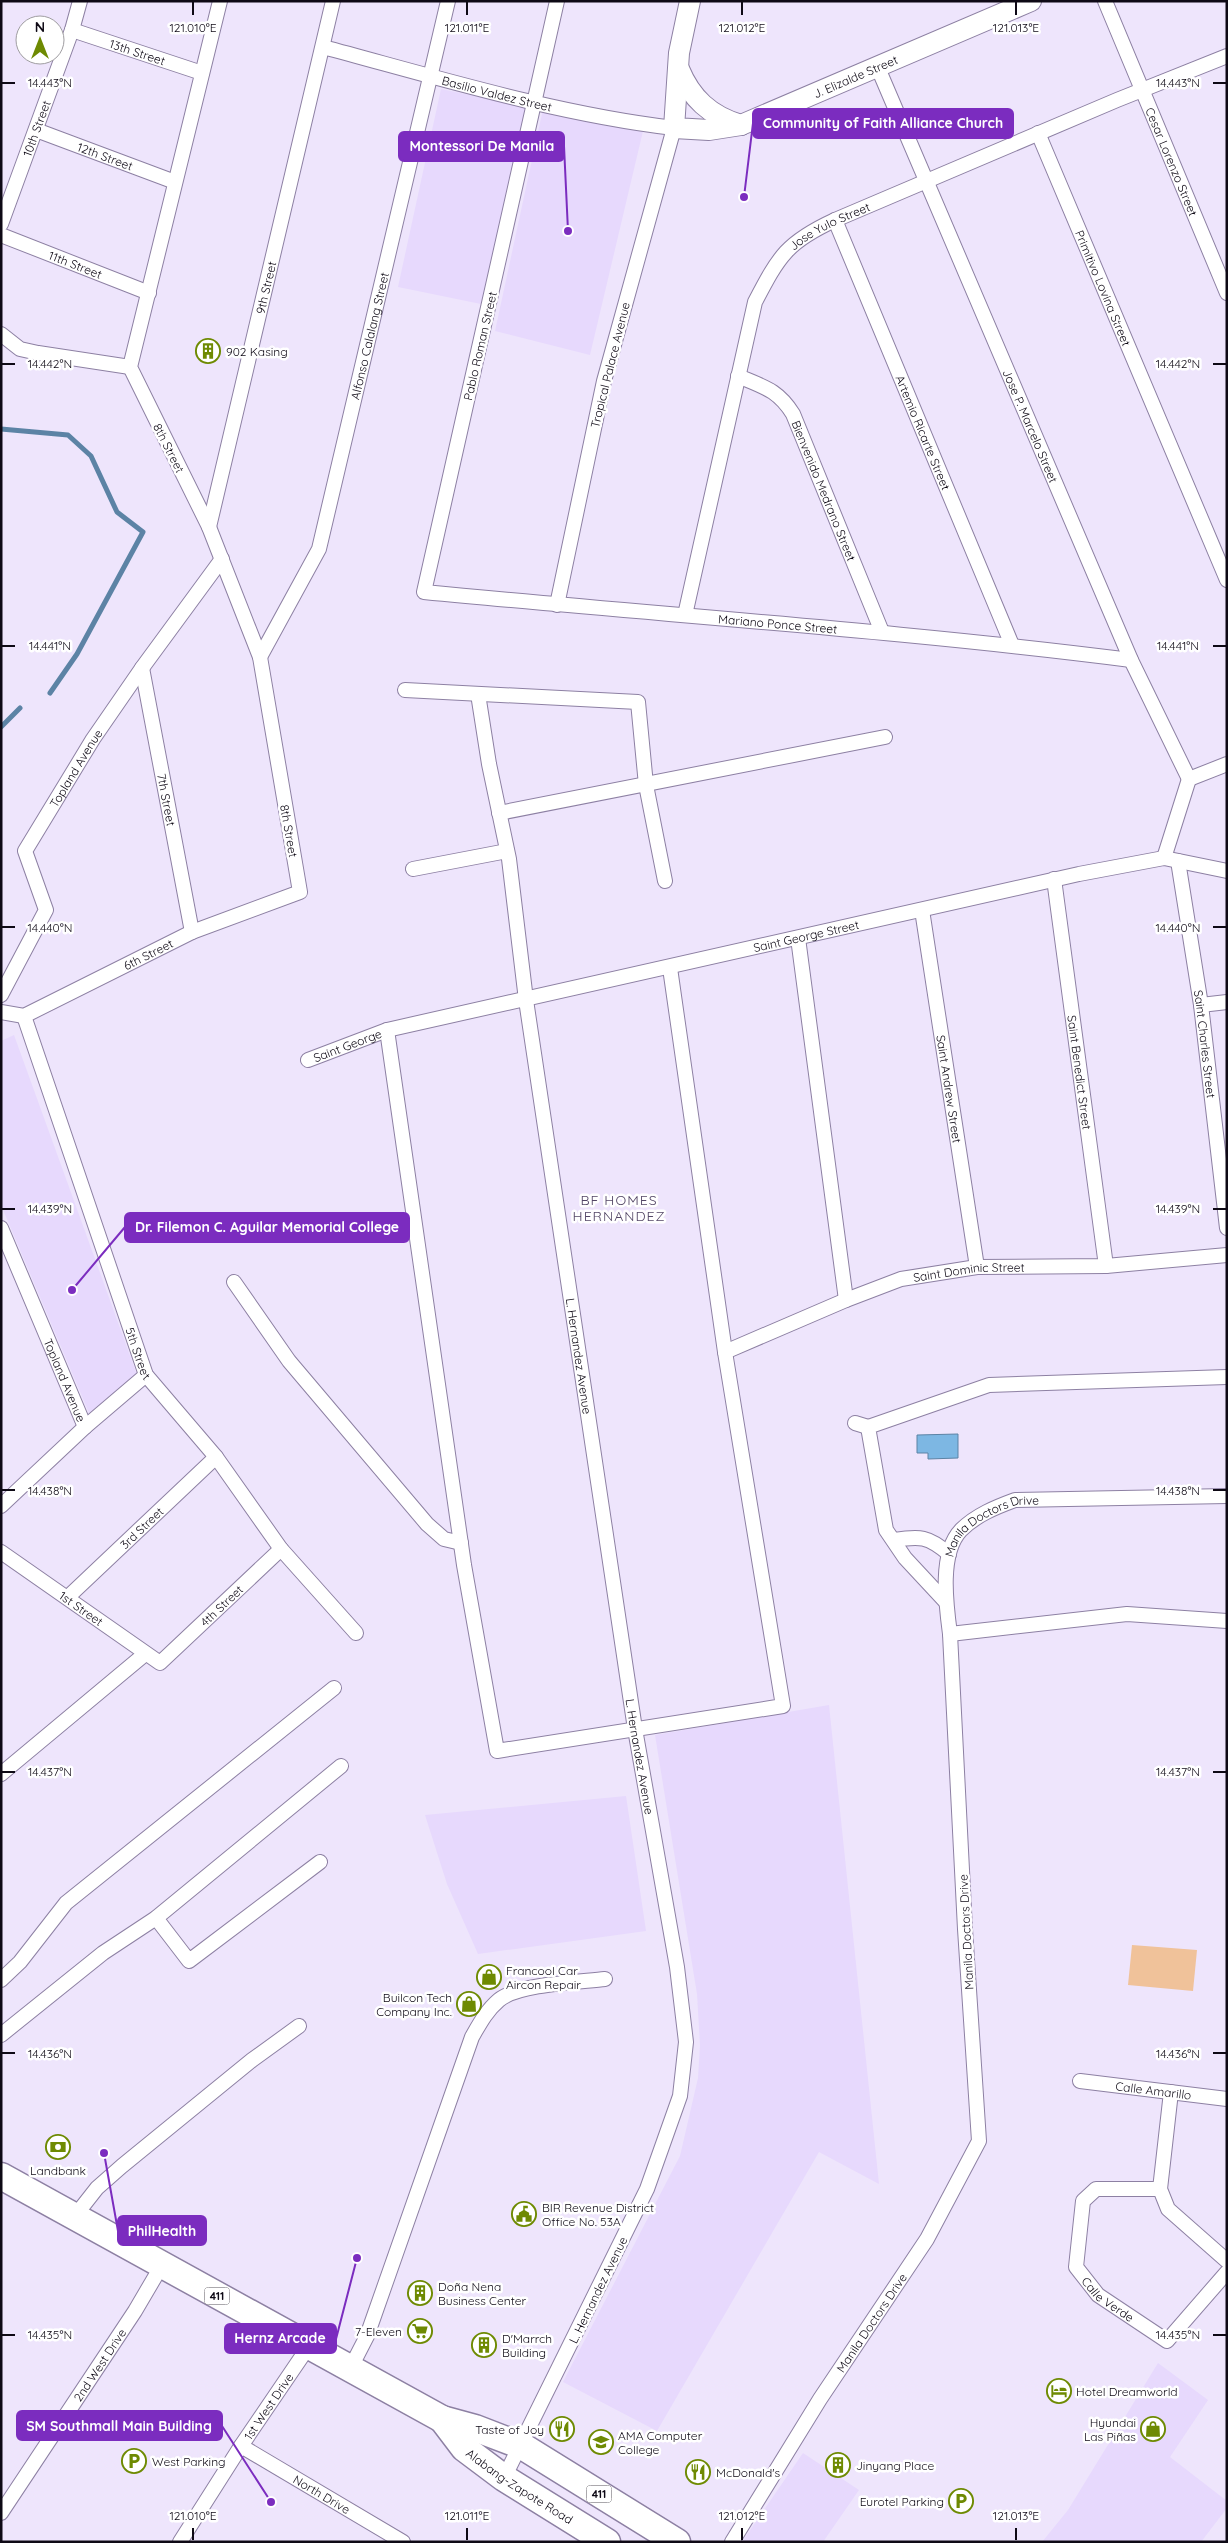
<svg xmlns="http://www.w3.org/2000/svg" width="1228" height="2543" viewBox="0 0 1228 2543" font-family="Quicksand,sans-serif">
<rect width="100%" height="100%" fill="#eee5fc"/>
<path fill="#e7d9fd" d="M441,89L528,107L481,304L398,287Z
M543,109L643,131L590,355L495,331Z
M14,1035L137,1375L89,1413L1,1205V1041Z
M829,1705L879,2184L819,2152L657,2431L563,2382L680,2156L698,2078L700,2045L697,1994L655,1735Z
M626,1796L646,1931L478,1954L447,1884L425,1815Z
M1158,2363L1208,2400L1170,2457L1227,2501V2508L1201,2542H1042L1068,2510Z
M803,2453L859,2490L823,2542H742Z"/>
<path fill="#f0c29a" d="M1132,1945L1197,1950L1193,1991L1128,1985Z"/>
<path fill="#7db7e3" stroke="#5c83a5" d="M958,1434V1458L928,1459V1453H917V1435Z"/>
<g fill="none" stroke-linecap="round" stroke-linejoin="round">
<path stroke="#5c83a5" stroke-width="5" d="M1,429L68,435L91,456L117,512L143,532L77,654L50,693
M1,727L20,708"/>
<defs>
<g id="street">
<path id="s1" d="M557,1L424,592C660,615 896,630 1131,660"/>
<path id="s2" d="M1105,1L1227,293"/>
<path id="s3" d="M72,30L202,73"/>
<path id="s4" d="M323,47C439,78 556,114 674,128L604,381L557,605"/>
<path id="s5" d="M878,68L1131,660L1189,779"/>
<path id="s6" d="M36,130L175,182"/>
<path id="s7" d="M1038,133L1227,580"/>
<path id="s8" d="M835,220L1012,645"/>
<path id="s9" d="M1,224L72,30L80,1"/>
<path id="s10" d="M1,235L149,293"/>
<path d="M1,334L20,349L38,353L130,367"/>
<path id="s11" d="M738,376C764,387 778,390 793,414L882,632"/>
<path id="s12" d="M209,527L333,1"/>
<path id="s13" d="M685,615L755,302C779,256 787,242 835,220L1117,100L1227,56"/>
<path id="s14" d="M260,657L319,549L448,1"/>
<path id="s15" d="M142,668L192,932"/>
<path d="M405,690L638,702L646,785L665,881"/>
<path id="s16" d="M478,694L489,764L509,859L526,1000L635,1729L677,1967L686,2042L680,2096L647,2189L504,2478"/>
<path d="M1189,779L1227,764"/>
<path d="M499,813L885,737"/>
<path d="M1164,858L1189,779"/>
<path id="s17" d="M1178,861L1201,1005L1227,1228"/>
<path d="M413,869L507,851"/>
<path id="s18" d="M1054,879L1106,1266"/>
<path id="s19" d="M922,910L977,1267"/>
<path d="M798,938L846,1300"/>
<path id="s20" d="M1,995L46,910L25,851L93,739L142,668L222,559"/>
<path d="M1201,1005L1227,1002"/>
<path id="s21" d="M1,1012L24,1016L192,932L300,892L260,657L209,527L130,367L220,1"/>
<path id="s22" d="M24,1016L146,1375L216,1457L281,1549L356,1633"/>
<path d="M387,1030L464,1565L497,1751L783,1706L725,1352L670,968"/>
<path id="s23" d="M308,1060L387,1030L1079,874L1164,858L1227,871"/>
<path id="s24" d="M1,1228L85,1427"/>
<path d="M234,1282L289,1361L427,1524L444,1539L461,1543"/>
<path id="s25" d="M725,1352L846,1300L901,1279L977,1267L1106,1266L1227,1255"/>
<path d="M855,1423L868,1427"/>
<path d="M1,1506L85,1427L146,1375"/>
<path d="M894,1540C920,1536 928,1536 949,1554"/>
<path id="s26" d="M1,1552L160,1663L281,1549"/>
<path id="s27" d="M68,1597L216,1457"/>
<path d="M945,1601L905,1558L886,1530L868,1427L989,1385L1227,1377"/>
<path d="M950,1634L1127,1614L1227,1621"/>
<path d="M1,1774L145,1654"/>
<path d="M156,1918L189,1961L320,1862"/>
<path d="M1,1980L20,1962L66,1903L334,1688"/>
<path d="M1,2035L103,1953L156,1918L341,1766"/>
<path id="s28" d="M1080,2081L1227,2099"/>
<path d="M1171,2092L1160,2189L1168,2209L1227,2261"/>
<path id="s29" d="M1160,2189H1096L1083,2201L1076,2267L1098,2295L1167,2341L1227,2272"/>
<path d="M75,2216L97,2188L122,2166L252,2060L299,2026"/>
<path d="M350,2369L367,2336L472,2037C480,2023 487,2010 499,2000C518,1984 580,1982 605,1979"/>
<path id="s30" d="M241,2446L403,2542"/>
<path id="s31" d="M1,2513L135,2311L162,2265"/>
<path id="s32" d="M180,2542L241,2446L309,2346"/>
<path id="s33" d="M732,2542L820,2399L927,2239L979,2141L965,1929L950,1634C946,1604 939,1553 961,1530C976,1515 996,1507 1015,1500L1227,1496"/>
</g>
<g id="secondary">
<path id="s34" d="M690,1L679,53L674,128L709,130L741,125L1031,1"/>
<path d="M679,69C691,98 710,116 741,125"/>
</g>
<g id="highway">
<path d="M1,2176L442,2419L475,2428L522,2446L677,2542"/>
<path id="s35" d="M442,2419L464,2448L504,2478L607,2542"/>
</g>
</defs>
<use href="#street" stroke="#8d80a3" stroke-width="16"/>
<use href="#secondary" stroke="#8d80a3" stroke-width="22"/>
<use href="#highway" stroke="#8d80a3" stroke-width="29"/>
<use href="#street" stroke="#fff" stroke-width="14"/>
<use href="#secondary" stroke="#fff" stroke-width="20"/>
<use href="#highway" stroke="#fff" stroke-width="26"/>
</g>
<path fill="none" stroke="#0e0915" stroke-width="2" d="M193,2V15M467,2V15M742,2V15M1016,2V15M2,83H15M1213,83H1226M2,364H15M1213,364H1226M2,646H15M1213,646H1226M2,927H15M1213,927H1226M2,1209H15M1213,1209H1226M2,1490H15M1213,1490H1226M2,1772H15M1213,1772H1226M2,2053H15M1213,2053H1226M2,2335H15M1213,2335H1226M193,2528V2540M467,2528V2540M742,2528V2540M1016,2528V2540"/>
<defs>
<symbol id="building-ring" viewBox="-11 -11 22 22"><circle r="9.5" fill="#fff" stroke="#6e8a02" stroke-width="1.5"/><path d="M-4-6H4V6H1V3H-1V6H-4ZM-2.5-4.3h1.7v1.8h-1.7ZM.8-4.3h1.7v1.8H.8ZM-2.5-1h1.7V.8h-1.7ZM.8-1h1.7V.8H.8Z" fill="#6e8a02"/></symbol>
<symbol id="shop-ring" viewBox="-11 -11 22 22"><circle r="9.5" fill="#fff" stroke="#6e8a02" stroke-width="1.5"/><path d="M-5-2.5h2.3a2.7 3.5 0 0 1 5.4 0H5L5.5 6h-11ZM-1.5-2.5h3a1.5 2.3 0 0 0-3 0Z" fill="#6e8a02"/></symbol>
<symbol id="bank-ring" viewBox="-11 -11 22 22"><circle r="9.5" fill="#fff" stroke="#6e8a02" stroke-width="1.5"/><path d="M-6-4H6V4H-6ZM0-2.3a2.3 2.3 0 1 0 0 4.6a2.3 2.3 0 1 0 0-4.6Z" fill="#6e8a02"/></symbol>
<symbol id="civic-ring" viewBox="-11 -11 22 22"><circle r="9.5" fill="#fff" stroke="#6e8a02" stroke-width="1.5"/><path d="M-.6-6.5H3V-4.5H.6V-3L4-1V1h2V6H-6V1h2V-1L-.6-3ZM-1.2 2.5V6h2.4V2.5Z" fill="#6e8a02"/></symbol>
<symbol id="supermarket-ring" viewBox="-11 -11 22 22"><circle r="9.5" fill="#fff" stroke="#6e8a02" stroke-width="1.5"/><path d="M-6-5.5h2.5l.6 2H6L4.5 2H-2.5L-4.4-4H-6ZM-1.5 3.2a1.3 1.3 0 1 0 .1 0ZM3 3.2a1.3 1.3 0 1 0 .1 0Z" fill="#6e8a02"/></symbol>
<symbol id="hotel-ring" viewBox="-11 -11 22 22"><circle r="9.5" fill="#fff" stroke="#6e8a02" stroke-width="1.5"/><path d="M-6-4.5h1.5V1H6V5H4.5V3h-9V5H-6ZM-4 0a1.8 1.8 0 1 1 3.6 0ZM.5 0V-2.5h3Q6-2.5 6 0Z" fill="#6e8a02"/></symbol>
<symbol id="restaurant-ring" viewBox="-11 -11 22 22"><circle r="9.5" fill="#fff" stroke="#6e8a02" stroke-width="1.5"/><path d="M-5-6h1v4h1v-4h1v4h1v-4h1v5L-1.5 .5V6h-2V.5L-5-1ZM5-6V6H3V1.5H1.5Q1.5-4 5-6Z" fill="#6e8a02"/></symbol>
<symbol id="university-ring" viewBox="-11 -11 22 22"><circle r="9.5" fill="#fff" stroke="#6e8a02" stroke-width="1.5"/><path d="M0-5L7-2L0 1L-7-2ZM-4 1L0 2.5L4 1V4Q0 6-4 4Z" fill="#6e8a02"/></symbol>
<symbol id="parking-ring" viewBox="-11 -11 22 22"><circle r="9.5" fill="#fff" stroke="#6e8a02" stroke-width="1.5"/><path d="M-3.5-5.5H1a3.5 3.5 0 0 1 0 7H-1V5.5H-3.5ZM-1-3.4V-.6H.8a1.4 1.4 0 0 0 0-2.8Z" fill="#6e8a02"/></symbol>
</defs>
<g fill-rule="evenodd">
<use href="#building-ring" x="194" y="337" width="28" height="28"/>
<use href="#shop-ring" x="475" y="1963" width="28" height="28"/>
<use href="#shop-ring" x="455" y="1990" width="28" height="28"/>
<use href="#bank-ring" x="44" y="2133" width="28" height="28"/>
<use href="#civic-ring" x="510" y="2200" width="28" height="28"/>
<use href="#building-ring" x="406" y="2279" width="28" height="28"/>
<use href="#supermarket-ring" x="406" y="2317" width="28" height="28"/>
<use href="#building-ring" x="470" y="2331" width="28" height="28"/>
<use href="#hotel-ring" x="1045" y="2377" width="28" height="28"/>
<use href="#restaurant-ring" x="548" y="2415" width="28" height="28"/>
<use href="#shop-ring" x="1139" y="2415" width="28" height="28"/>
<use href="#university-ring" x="587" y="2428" width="28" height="28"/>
<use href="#parking-ring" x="120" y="2447" width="28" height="28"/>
<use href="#building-ring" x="824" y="2451" width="28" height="28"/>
<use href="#restaurant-ring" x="684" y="2458" width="28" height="28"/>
<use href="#parking-ring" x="947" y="2487" width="28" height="28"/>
</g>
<g text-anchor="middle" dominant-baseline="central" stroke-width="5" stroke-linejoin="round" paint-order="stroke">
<g fill="#fff" stroke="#56535b" stroke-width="1">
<rect x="204.5" y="2287.5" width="25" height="17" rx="4"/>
<rect x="586.5" y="2485.5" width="25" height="17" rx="4"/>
</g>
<g font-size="11" font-weight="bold" fill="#0e0915">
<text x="217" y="2296">411</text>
<text x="599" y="2494">411</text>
</g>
<g font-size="12" fill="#0e0915" stroke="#fff">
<text stroke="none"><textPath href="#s3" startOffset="69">13th Street</textPath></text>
<text stroke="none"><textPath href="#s34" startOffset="320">J. Elizalde Street</textPath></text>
<text stroke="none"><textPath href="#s4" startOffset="180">Basilio Valdez Street</textPath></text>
<text stroke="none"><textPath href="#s9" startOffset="102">10th Street</textPath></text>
<text stroke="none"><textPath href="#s6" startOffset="74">12th Street</textPath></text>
<text stroke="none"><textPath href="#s2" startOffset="174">Cesar Lorenzo Street</textPath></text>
<text stroke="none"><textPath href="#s13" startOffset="431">Jose Yulo Street</textPath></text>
<text stroke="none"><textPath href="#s10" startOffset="80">11th Street</textPath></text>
<text stroke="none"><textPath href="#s12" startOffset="246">9th Street</textPath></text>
<text stroke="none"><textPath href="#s7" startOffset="168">Primitivo Lovina Street</textPath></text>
<text stroke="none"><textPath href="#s14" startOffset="342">Alfonso Calalang Street</textPath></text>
<text transform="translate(480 346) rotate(-77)">Pablo Roman Street</text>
<text transform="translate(610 365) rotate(-76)">Tropical Palace Avenue</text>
<text stroke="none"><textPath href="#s5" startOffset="389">Jose P. Marcelo Street</textPath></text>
<text stroke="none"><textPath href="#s8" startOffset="230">Artemio Ricarte Street</textPath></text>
<text transform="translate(169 448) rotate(63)">8th Street</text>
<text stroke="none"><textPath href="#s11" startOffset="151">Bienvenido Medrano Street</textPath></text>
<text stroke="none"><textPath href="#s1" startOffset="961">Mariano Ponce Street</textPath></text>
<text stroke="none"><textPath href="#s20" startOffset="256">Topland Avenue</textPath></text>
<text stroke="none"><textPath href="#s15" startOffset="134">7th Street</textPath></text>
<text transform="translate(289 831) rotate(80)">8th Street</text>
<text stroke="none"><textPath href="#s23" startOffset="514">Saint George Street</textPath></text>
<text stroke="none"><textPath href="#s21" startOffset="162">6th Street</textPath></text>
<text stroke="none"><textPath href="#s17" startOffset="185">Saint Charles Street</textPath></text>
<text stroke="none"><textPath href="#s23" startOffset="42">Saint George</textPath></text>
<text stroke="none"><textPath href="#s18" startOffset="195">Saint Benedict Street</textPath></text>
<text stroke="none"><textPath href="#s19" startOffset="181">Saint Andrew Street</textPath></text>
<text stroke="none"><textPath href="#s25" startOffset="259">Saint Dominic Street</textPath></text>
<text stroke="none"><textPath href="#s22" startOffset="356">5th Street</textPath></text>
<text stroke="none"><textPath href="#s16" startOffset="670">L. Hernandez Avenue</textPath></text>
<text stroke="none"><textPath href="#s24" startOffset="165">Topland Avenue</textPath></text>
<text stroke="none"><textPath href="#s27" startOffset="101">3rd Street</textPath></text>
<text stroke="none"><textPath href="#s33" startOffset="1115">Manila Doctors Drive</textPath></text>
<text stroke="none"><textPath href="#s26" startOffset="278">4th Street</textPath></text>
<text stroke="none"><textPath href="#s26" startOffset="98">1st Street</textPath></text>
<text stroke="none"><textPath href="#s16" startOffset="1075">L. Hernandez Avenue</textPath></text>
<text transform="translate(966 1932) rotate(-93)">Manila Doctors Drive</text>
<text stroke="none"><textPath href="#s28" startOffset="74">Calle Amarillo</textPath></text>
<text transform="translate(598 2290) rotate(-64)">L. Hernandez Avenue</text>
<text stroke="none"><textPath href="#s29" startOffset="194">Calle Verde</textPath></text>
<text stroke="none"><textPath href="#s33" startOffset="260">Manila Doctors Drive</textPath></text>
<text stroke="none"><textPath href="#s31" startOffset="178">2nd West Drive</textPath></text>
<text stroke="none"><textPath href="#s32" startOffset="162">1st West Drive</textPath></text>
<text stroke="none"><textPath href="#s35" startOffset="104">Alabang-Zapote Road</textPath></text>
<text stroke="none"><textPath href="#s30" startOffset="94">North Drive</textPath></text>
</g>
<g font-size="12" fill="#0e0915" stroke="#fff" text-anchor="start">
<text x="226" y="351">902 Kasing</text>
<text x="506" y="1970">Francool Car<tspan x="506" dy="14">Aircon Repair</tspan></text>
<text x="452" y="1997" text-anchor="end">Builcon Tech<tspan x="452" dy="14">Company Inc.</tspan></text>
<text x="58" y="2170" text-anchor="middle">Landbank</text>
<text x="542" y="2207">BIR Revenue District<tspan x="542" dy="14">Office No. 53A</tspan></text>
<text x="438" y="2286">Doña Nena<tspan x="438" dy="14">Business Center</tspan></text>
<text x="402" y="2331" text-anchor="end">7-Eleven</text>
<text x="502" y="2338">D'Marrch<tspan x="502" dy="14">Building</tspan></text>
<text x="1076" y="2391">Hotel Dreamworld</text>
<text x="1136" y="2422" text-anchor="end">Hyundai<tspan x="1136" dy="14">Las Piñas</tspan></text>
<text x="544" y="2429" text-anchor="end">Taste of Joy</text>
<text x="618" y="2435">AMA Computer<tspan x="618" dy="14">College</tspan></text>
<text x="152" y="2461">West Parking</text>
<text x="856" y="2465">Jinyang Place</text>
<text x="716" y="2472">McDonald's</text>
<text x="944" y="2501" text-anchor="end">Eurotel Parking</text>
</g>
<g font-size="14" letter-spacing="1" fill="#534666" stroke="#fff">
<text x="619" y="1200">BF HOMES<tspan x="619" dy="16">HERNANDEZ</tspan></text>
</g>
</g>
<g font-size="12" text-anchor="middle" fill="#0e0915" stroke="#fff" stroke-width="5" stroke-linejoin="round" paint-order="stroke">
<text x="193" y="32">121.010°E</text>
<text x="467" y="32">121.011°E</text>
<text x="742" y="32">121.012°E</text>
<text x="1016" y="32">121.013°E</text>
<text x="50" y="87">14.443°N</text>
<text x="1178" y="87">14.443°N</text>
<text x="50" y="368">14.442°N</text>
<text x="1178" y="368">14.442°N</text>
<text x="50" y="650">14.441°N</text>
<text x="1178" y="650">14.441°N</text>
<text x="50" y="932">14.440°N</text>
<text x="1178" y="932">14.440°N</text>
<text x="50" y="1213">14.439°N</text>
<text x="1178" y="1213">14.439°N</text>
<text x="50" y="1495">14.438°N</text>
<text x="1178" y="1495">14.438°N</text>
<text x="50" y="1776">14.437°N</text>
<text x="1178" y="1776">14.437°N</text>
<text x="50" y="2058">14.436°N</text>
<text x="1178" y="2058">14.436°N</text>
<text x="50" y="2339">14.435°N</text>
<text x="1178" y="2339">14.435°N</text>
<text x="193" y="2520">121.010°E</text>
<text x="467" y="2520">121.011°E</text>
<text x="742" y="2520">121.012°E</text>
<text x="1016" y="2520">121.013°E</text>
</g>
<path fill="none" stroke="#7b2cbf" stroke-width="2" d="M744 197L753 123M568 231L564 146M72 1290L125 1227M104 2153L118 2231M357 2258L336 2339M271 2502L222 2426"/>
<g fill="#7b2cbf" stroke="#fff" stroke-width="2">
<circle cx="744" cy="197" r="5"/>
<circle cx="568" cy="231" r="5"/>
<circle cx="72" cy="1290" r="5"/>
<circle cx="104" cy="2153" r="5"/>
<circle cx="357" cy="2258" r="5"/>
<circle cx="271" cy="2502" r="5"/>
</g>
<g fill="#7b2cbf" stroke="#7b2cbf" stroke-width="2">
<rect x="753" y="109" width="260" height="29" rx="5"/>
<rect x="399" y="132" width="165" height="29" rx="5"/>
<rect x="125" y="1213" width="284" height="29" rx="5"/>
<rect x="118" y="2216" width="88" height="29" rx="5"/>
<rect x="225" y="2324" width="111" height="29" rx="5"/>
<rect x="17" y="2411" width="205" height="29" rx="5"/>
</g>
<g font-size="14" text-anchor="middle" font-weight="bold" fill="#fff">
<text x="883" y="128">Community of Faith Alliance Church</text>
<text x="482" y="151">Montessori De Manila</text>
<text x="267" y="1232">Dr. Filemon C. Aguilar Memorial College</text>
<text x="162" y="2236">PhilHealth</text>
<text x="280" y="2343">Hernz Arcade</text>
<text x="119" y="2431">SM Southmall Main Building</text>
</g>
<rect width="1228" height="2543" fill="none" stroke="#0e0915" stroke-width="5"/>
<g transform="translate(40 40)"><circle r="24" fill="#ffffff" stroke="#9f9da1"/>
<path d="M0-4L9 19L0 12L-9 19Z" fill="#6e8a02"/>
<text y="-8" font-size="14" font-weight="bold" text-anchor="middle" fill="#0e0915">N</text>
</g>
</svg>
